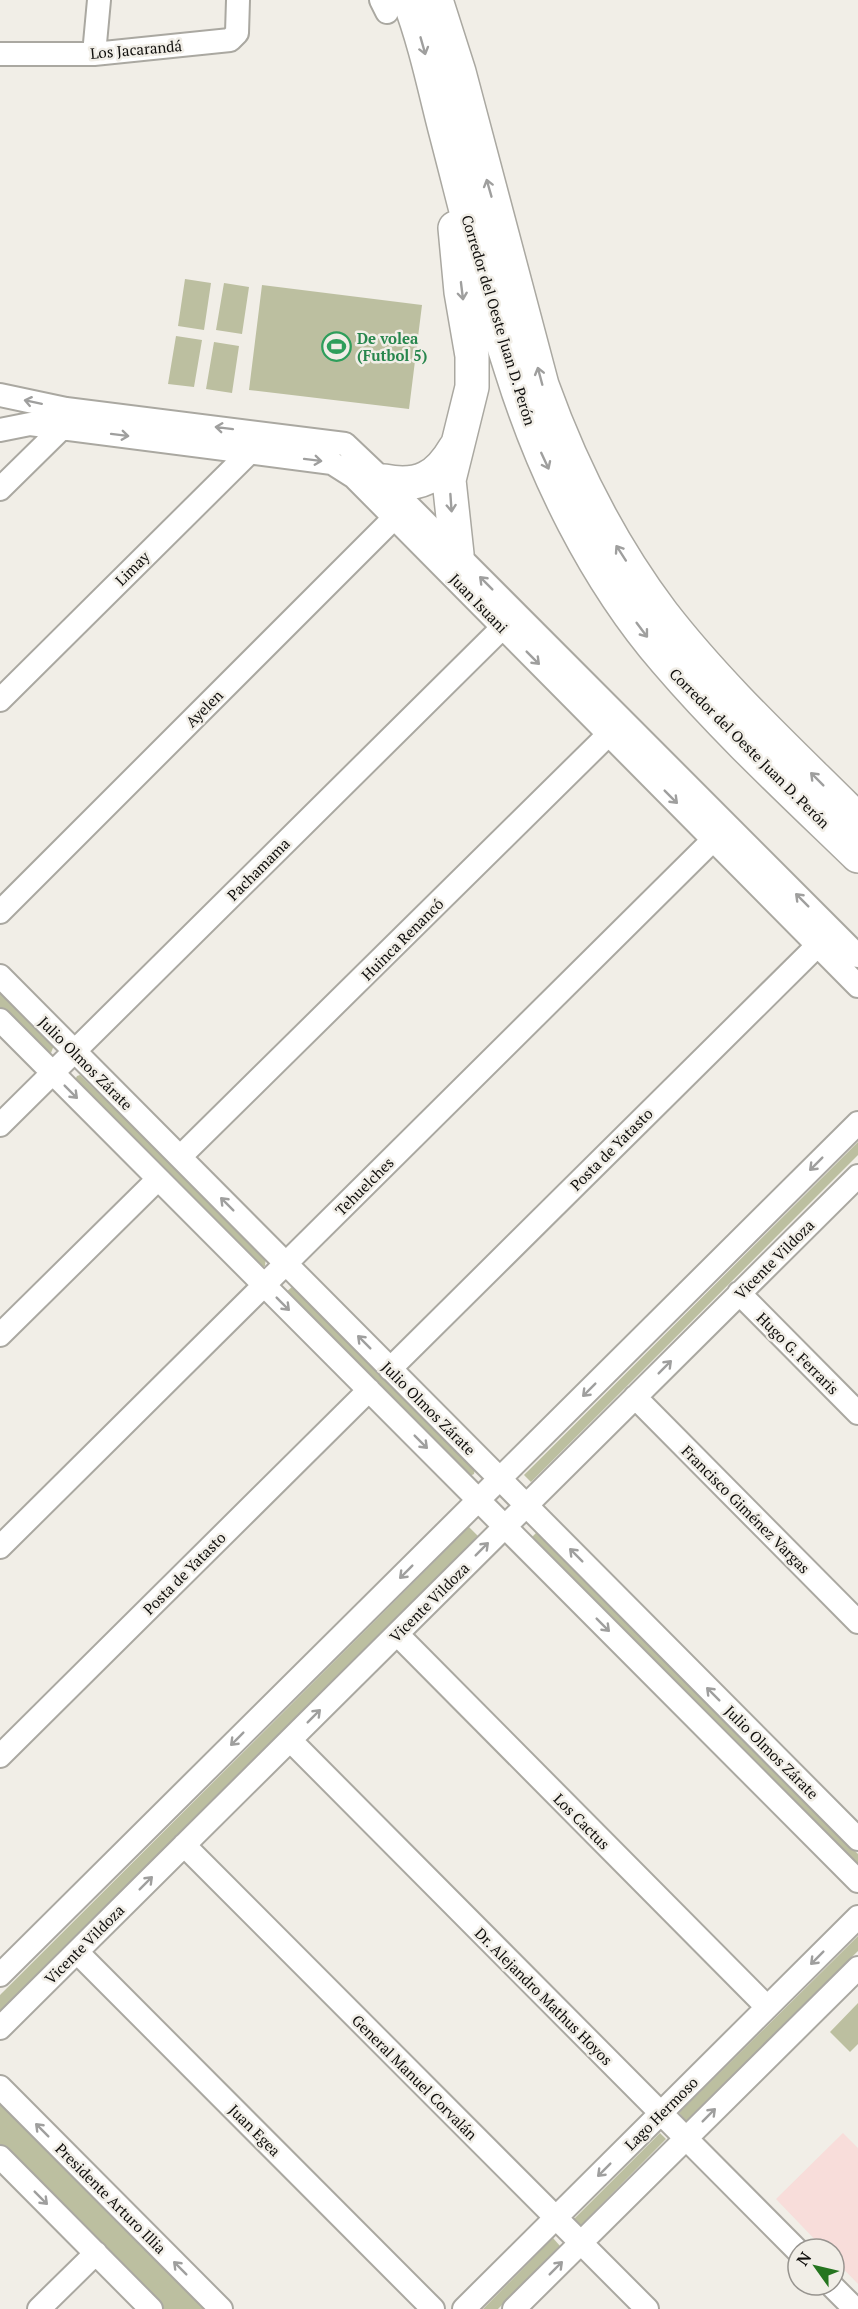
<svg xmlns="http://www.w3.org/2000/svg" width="858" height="2309" viewBox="0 0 858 2309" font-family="'PT Serif',serif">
<rect width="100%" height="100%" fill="#f1eee7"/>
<path fill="#f8ddda" d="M843,2133L858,2148V2284L834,2259V2249H824L776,2199Z"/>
<path fill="#bcbfa0" d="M185,279L211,283L204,330L178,326Z
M224,283L249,287L242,334L216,330Z
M262,285L422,305L409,409L249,390Z
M176,336L202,340L194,387L168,384Z
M214,342L239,346L232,393L206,389Z
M0,991L54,1045L51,1053L42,1050L0,1007Z
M80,1075L266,1256L265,1266L262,1267L74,1082L77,1076Z
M858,1142V1155L531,1482L524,1475Z
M293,1286L475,1469L474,1474L470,1476L285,1293Z
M469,1527L478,1536L0,2013V1995Z
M537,1532L858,1854V1868L529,1540Z
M858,1936V1951L686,2121L679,2113Z
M858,2003V2044L850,2052L830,2032Z
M0,2101L205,2309H164L0,2144Z
M660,2133L666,2139L580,2226L573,2220Z
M553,2238L560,2246L498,2309H483Z"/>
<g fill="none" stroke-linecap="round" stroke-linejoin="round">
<defs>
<path id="minor" d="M381,0L387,12
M0,54H94L230,40L237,33L238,0
M94,54L99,0
M0,395L66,409L345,444L384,481L858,956
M0,430L30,424L332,463L354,477L858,986
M0,489L62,428L64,419
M0,700L250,452L253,443
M0,912L404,508
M0,976L858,1839
M0,1020L858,1881
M0,1125L513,617
M180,1157L619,724
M739,1293L858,1413
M0,1335L158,1179
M390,1369L828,935
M635,1397L858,1622
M0,1547L723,830
M397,1634L767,2007
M290,1740L798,2251
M0,1756L369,1390
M184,1845L647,2309
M77,1952L433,2309
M0,1975L858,1123
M0,2028L858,1176
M0,2087L221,2309
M0,2157L151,2309
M831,2285L855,2309
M39,2309L96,2253
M464,2309L858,1917
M514,2309L858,1968"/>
<path id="highway" d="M409,0C425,42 434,86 445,129C466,209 485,290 511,369C543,472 595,579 666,661C725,730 793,793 858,856
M436,0L459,72L542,385C571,466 610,544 662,613C720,688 791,753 858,820
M455,228L461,292L472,356V387L449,480L457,554
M384,481C419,488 438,477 455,448"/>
</defs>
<use href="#minor" stroke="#aaa8a1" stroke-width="26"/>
<use href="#highway" stroke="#aaa8a1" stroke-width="36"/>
<use href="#minor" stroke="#fff" stroke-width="22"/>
<use href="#highway" stroke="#fff" stroke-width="33"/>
</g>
<defs><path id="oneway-shaft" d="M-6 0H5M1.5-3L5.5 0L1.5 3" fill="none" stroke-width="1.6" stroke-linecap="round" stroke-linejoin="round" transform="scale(1.5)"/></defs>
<g stroke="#9f9f9e">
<use href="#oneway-shaft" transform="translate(423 46) rotate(74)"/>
<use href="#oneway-shaft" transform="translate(489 188) rotate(-106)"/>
<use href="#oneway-shaft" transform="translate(462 291) rotate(83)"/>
<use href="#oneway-shaft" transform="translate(540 376) rotate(-105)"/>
<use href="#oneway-shaft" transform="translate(33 402) rotate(-168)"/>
<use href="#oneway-shaft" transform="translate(224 428) rotate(-173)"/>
<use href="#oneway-shaft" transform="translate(120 435) rotate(7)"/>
<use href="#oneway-shaft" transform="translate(313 460) rotate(7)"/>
<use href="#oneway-shaft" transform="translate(545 461) rotate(65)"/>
<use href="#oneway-shaft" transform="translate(451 503) rotate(86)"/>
<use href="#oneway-shaft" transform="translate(621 553) rotate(-123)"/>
<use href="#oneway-shaft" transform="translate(486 583) rotate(-135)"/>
<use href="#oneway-shaft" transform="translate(642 630) rotate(53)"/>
<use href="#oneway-shaft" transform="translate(533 658) rotate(45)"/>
<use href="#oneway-shaft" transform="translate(817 779) rotate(-135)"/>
<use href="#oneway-shaft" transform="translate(671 797) rotate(45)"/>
<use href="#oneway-shaft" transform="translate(802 900) rotate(-135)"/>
<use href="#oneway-shaft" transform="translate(71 1092) rotate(45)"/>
<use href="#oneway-shaft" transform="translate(816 1164) rotate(135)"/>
<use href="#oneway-shaft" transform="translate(227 1204) rotate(-135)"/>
<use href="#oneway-shaft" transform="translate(283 1304) rotate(45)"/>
<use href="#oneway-shaft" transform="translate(364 1342) rotate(-135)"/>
<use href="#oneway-shaft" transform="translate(665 1367) rotate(-45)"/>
<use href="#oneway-shaft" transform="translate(589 1390) rotate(135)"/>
<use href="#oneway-shaft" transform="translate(421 1442) rotate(45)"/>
<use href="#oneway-shaft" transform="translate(482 1549) rotate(-45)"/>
<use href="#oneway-shaft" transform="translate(576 1555) rotate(-135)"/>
<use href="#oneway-shaft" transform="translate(406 1572) rotate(135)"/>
<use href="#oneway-shaft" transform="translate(603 1625) rotate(45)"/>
<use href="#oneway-shaft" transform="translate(713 1694) rotate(-135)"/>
<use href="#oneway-shaft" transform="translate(314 1716) rotate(-45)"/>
<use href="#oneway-shaft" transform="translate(237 1739) rotate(135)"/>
<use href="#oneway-shaft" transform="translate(146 1883) rotate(-45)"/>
<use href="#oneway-shaft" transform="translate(817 1958) rotate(135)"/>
<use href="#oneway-shaft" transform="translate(709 2115) rotate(-45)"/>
<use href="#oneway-shaft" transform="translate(42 2130) rotate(-135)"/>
<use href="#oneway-shaft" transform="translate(604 2170) rotate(135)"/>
<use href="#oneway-shaft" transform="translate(41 2198) rotate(45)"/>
<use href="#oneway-shaft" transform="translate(180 2268) rotate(-135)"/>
<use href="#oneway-shaft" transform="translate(556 2268) rotate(-45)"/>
</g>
<defs>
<symbol id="stadium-ring" viewBox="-11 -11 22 22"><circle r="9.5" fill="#f1eee7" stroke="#2e9e5b" stroke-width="1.5"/><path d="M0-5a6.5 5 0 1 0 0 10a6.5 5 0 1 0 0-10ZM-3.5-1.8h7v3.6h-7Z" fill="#2e9e5b"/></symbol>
</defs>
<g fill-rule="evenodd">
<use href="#stadium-ring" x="320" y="330" width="33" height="33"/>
</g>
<g text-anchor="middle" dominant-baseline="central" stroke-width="5" stroke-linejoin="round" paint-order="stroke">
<g font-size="15" fill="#0f0e0c" stroke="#f1eee7">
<text transform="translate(136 49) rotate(-5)">Los Jacarandá</text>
<text transform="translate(499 320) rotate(73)">Corredor del Oeste Juan D. Perón</text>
<text transform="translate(132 568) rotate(-45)">Limay</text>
<text transform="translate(479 603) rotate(46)">Juan Isuani</text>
<text transform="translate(204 708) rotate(-45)">Ayelen</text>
<text transform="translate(750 748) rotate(45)">Corredor del Oeste Juan D. Perón</text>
<text transform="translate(258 869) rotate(-45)">Pachamama</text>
<text transform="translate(402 939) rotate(-45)">Huinca Renancó</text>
<text transform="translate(86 1063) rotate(45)">Julio Olmos Zárate</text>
<text transform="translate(611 1149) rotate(-45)">Posta de Yatasto</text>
<text transform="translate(364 1186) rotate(-45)">Tehuelches</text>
<text transform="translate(774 1259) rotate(-45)">Vicente Vildoza</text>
<text transform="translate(798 1353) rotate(45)">Hugo G. Ferraris</text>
<text transform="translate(429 1408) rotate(45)">Julio Olmos Zárate</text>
<text transform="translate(746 1509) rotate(45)">Francisco Giménez Vargas</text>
<text transform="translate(184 1573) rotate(-45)">Posta de Yatasto</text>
<text transform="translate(429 1602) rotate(-45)">Vicente Vildoza</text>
<text transform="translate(772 1752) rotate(45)">Julio Olmos Zárate</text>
<text transform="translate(582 1821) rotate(45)">Los Cactus</text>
<text transform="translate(84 1944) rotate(-45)">Vicente Vildoza</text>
<text transform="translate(544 1996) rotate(45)">Dr. Alejandro Mathus Hoyos</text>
<text transform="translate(415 2077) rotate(45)">General Manuel Corvalán</text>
<text transform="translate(661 2113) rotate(-45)">Lago Hermoso</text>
<text transform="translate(255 2130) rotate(45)">Juan Egea</text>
<text transform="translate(111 2198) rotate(45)">Presidente Arturo Illia</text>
</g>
<g font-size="15" font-weight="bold" fill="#27864d" stroke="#f1eee7" text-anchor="start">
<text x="357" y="338">De volea<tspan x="357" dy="17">(Futbol 5)</tspan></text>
</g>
</g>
<g transform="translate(816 2267) rotate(304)"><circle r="28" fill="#f1eee7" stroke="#97948f" stroke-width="1.5"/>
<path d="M0-4.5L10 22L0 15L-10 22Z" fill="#25751f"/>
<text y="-9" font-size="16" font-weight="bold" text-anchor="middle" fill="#0f0e0c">N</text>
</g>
</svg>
